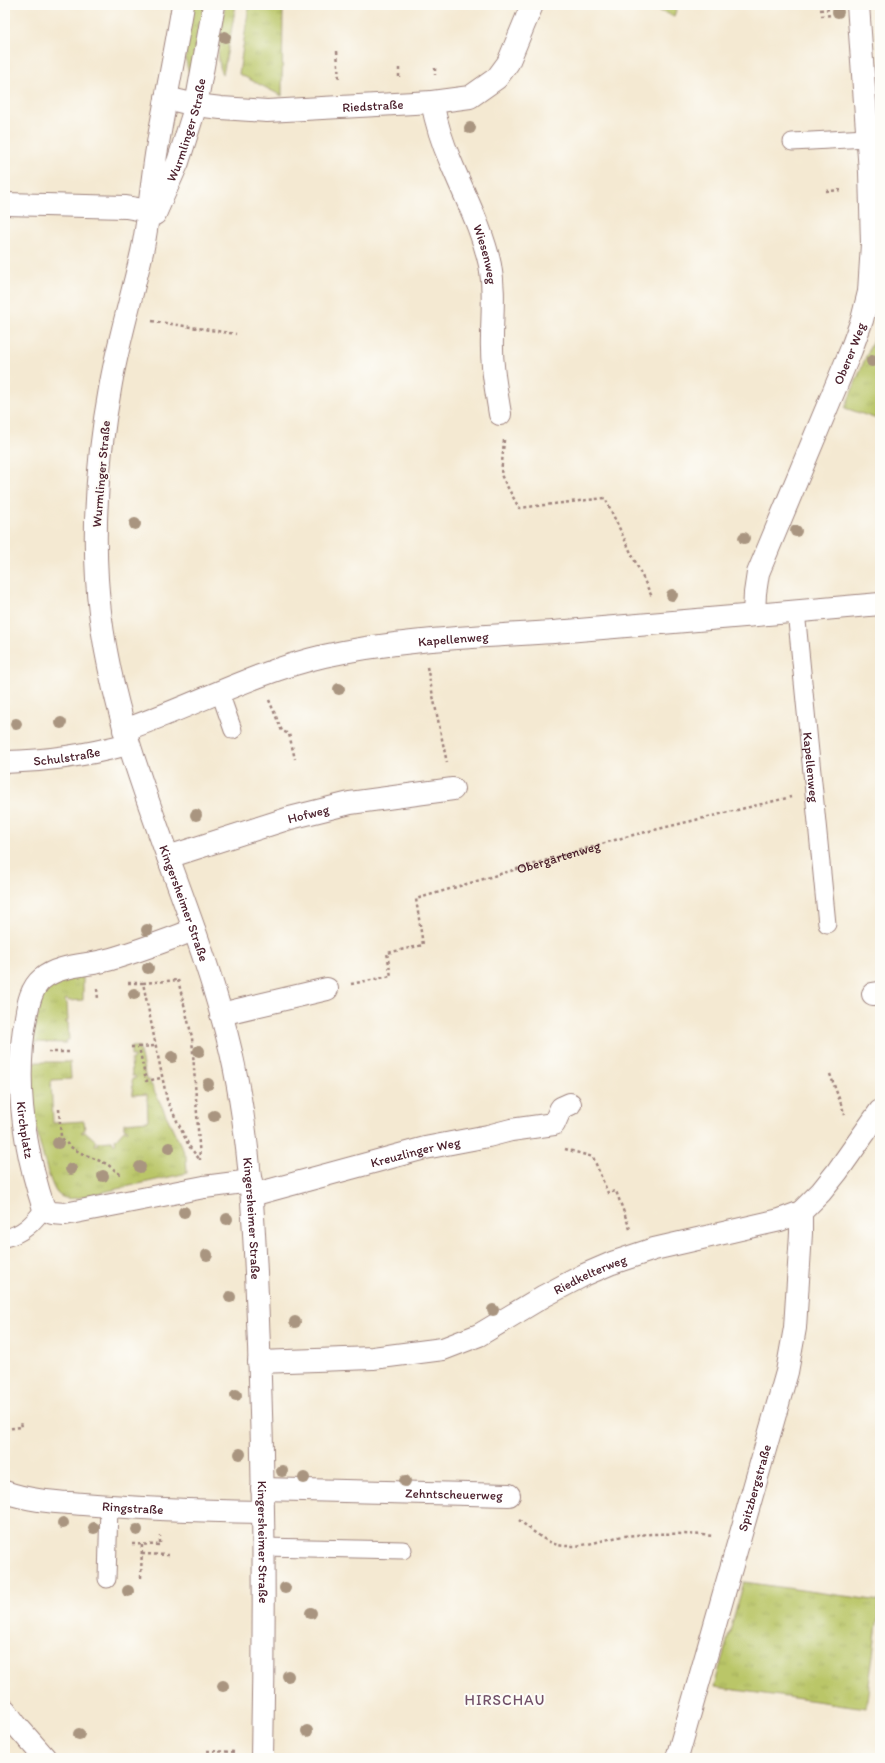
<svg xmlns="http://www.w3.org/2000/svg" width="885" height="1763" viewBox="0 0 885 1763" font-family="Itim,sans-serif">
<defs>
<pattern id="grass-tufts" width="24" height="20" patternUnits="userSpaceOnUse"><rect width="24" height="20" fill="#bac667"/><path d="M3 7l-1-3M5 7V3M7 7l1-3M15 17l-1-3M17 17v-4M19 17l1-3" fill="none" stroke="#a1aa5a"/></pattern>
</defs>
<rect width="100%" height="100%" fill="#fdfcf7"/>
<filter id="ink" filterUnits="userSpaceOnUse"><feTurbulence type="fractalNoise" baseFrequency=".025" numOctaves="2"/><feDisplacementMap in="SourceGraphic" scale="8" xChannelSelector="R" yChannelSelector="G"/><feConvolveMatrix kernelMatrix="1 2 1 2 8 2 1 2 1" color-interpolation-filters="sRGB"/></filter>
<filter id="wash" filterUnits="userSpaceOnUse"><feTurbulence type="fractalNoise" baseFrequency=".012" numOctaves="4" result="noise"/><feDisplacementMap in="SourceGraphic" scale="16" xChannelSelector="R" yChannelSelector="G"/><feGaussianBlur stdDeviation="0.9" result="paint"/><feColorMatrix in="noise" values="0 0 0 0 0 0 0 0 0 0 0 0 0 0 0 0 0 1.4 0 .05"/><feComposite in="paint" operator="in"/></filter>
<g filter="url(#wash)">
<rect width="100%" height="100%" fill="#f4e9d2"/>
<path fill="url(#grass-tufts)" stroke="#827249" d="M192,5H208L193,75L190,74C180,55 189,26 192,5Z
M225,5H236L223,75C213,55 222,26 225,5Z
M249,5H283L282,96L239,74Z
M643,5H678L674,16Z
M874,337L880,338V420L845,408Z
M83,976V1000L69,1001L66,999L65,1001L67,1003L68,1021H66L65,1023H68L69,1040H66V1043L32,1042L43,992L54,983Z
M131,1047H139L146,1080H149L186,1156L187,1173L77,1198C70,1199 62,1199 57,1193C47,1181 33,1116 31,1099C29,1087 31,1074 31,1062H70L71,1079L51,1080L53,1123L84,1121L85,1130L81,1132L82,1133L86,1132L96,1141L95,1145H97L98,1142L112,1141L114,1145L116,1143L115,1140L124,1130L127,1131L128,1129L124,1128V1123L148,1121L147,1094L133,1095L132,1079L136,1078L135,1076H132L131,1059H134V1056H131Z
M744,1582L880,1601L866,1708L714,1687Z"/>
</g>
<g filter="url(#ink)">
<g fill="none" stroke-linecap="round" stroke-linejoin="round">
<defs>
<g id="service">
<path d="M792,142L867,138"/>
<path id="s2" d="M796,611L827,924"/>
<path d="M220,693L233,730"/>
<path d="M5,1238C23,1234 33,1223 44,1209"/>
<path d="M263,1547L403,1550"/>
<path d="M107,1579L109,1506"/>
</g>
<g id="minor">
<path id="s3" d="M166,98L196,105L221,108L267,111L432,102L470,97L497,78L508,63L532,5"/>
<path id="s4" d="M432,102C436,122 442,142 450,160C464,195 482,228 490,265C495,290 492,314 492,338C491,364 496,389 500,414"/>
<path d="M5,204L126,207L155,212"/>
<path id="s5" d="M754,615L755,593L758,573L851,350L862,320L869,292L872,244L870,172L858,5"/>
<path id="s6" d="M124,730C191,707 255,672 324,656C404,638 486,637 567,631C671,623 776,613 880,604"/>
<path id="s7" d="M5,762C47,761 88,755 128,744"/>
<path id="s8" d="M168,857L290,818L350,803L453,789"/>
<path id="s9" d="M194,930C167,940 139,951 111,959C89,966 60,964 42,979C31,988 28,1004 26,1017C14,1080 24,1148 44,1209L52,1213L65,1214L204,1187L251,1181"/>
<path d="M873,994L880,993"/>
<path d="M221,1014L327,989"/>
<path id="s10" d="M252,1195L425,1148L488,1136L511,1130L554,1124L561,1108L570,1104"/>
<path id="s11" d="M259,1362L373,1358L443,1349L479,1335L544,1296L584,1275L612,1263L654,1249L780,1220L801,1212L821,1192L837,1172L880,1111"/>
<path id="s12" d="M262,1489L509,1495"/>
<path id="s13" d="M5,1492C30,1501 57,1502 83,1504C143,1509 202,1511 262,1512"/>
<path d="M5,1710L16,1725L45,1758"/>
<path id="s14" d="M677,1758L787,1372L795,1328L801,1233V1212"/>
</g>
<g id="secondary">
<path id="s15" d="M183,5C175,55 164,105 156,155C151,187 149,220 142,252C132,296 119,339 111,383C99,448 93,513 97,579C107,746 194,892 231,1052C253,1149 255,1247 259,1346C264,1483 265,1621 262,1758"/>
<path id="s16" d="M155,214L178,162L196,105L214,5"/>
</g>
</defs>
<use href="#service" stroke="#9f847e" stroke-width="19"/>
<use href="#minor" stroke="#9f847e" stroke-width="24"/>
<use href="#secondary" stroke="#9f847e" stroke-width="24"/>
<g stroke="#9f847e" stroke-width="2.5" stroke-dasharray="3 3" stroke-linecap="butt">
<path d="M820,10L832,9"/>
<path d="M821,16L832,15"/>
<path d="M337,51L339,80"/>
<path d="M399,68V77"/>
<path d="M435,68V75"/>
<path d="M826,191L844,190"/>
<path d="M152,321L236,334"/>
<path d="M504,440L501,475L519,508L605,498L652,597"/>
<path d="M427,667L447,763"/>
<path d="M269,700L282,731L289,734L295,759"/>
<path d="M178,980L192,1037L200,1160"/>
<path d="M128,983H143L167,1100L189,1146L200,1160"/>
<path d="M143,983L178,980"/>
<path id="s1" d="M351,984L391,976L387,953L423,945L416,899L625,837L791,797"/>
<path d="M97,989L98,999"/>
<path d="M131,1047H139L146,1081L161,1078"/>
<path d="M139,1047L155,1046"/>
<path d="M48,1052H70"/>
<path d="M830,1074L845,1115"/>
<path d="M59,1109L61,1137L69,1146L81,1153L107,1164L121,1175"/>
<path d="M565,1149L593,1157L608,1193L616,1191L630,1229"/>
<path d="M5,1429L22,1427L21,1422"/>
<path d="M519,1520C529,1528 540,1538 552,1543C574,1552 602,1539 624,1536C654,1533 684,1533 713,1536"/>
<path d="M132,1544L160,1545V1536"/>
<path d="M142,1554L169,1555"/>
<path d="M141,1578L142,1544"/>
<path d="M207,1751L236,1752"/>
</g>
<use href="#service" stroke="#fff" stroke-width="17"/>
<use href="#minor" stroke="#fff" stroke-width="22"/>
<use href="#secondary" stroke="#fff" stroke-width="22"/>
</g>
<g fill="#a99580">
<circle cx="838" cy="12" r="6"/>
<circle cx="225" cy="37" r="6"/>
<circle cx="470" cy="128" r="6"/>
<circle cx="872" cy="361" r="6"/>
<circle cx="135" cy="524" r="6"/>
<circle cx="796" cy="531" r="6"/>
<circle cx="744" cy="538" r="6"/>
<circle cx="672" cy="595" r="6"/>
<circle cx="339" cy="689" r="6"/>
<circle cx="61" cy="723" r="6"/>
<circle cx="16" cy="724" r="6"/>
<circle cx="196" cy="815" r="6"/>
<circle cx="147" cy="930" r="6"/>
<circle cx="148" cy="968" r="6"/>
<circle cx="134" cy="994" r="6"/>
<circle cx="199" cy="1051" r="6"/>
<circle cx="172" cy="1057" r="6"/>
<circle cx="208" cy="1084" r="6"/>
<circle cx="214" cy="1116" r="6"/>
<circle cx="58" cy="1143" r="6"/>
<circle cx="169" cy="1148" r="6"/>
<circle cx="140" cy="1167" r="6"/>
<circle cx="71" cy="1169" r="6"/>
<circle cx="103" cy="1176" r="6"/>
<circle cx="184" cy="1212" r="6"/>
<circle cx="227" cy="1219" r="6"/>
<circle cx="207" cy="1255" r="6"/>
<circle cx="230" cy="1297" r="6"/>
<circle cx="493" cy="1310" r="6"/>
<circle cx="295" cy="1322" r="6"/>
<circle cx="236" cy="1395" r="6"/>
<circle cx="240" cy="1454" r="6"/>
<circle cx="282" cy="1471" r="6"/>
<circle cx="304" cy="1478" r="6"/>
<circle cx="405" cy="1481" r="6"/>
<circle cx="63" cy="1523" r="6"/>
<circle cx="94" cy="1528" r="6"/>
<circle cx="137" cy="1530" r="6"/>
<circle cx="285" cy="1588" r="6"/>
<circle cx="128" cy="1591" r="6"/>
<circle cx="311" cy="1613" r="6"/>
<circle cx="288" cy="1676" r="6"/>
<circle cx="223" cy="1686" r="6"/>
<circle cx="307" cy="1731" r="6"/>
<circle cx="79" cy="1734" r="6"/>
</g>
</g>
<g text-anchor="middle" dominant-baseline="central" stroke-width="4" stroke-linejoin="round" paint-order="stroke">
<g font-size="13" fill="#4a1f2b" stroke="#fdfcf7">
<text stroke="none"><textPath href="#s3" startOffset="208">Riedstraße</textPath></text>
<text stroke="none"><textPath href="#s16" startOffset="90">Wurmlinger Straße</textPath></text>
<text stroke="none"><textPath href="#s4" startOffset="162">Wiesenweg</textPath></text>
<text stroke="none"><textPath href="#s5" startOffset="280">Oberer Weg</textPath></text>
<text transform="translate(101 474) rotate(-85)">Wurmlinger Straße</text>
<text stroke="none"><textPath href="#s6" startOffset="344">Kapellenweg</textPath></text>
<text stroke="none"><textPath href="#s7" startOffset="62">Schulstraße</textPath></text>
<text stroke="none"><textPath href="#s2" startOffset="157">Kapellenweg</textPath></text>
<text stroke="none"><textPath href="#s8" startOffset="147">Hofweg</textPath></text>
<text stroke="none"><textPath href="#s1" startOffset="296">Obergärtenweg</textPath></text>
<text stroke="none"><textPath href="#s15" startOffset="919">Kingersheimer Straße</textPath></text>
<text stroke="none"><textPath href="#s9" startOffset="316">Kirchplatz</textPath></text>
<text stroke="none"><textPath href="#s10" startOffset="169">Kreuzlinger Weg</textPath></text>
<text stroke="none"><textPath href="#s15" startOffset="1243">Kingersheimer Straße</textPath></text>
<text stroke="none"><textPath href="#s11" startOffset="350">Riedkelterweg</textPath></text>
<text stroke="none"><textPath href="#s14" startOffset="281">Spitzbergstraße</textPath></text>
<text stroke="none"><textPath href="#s12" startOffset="192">Zehntscheuerweg</textPath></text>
<text stroke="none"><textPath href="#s13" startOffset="129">Ringstraße</textPath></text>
<text stroke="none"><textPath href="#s15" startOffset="1567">Kingersheimer Straße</textPath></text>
</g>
<g font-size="15" letter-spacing="1" fill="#735269" stroke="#fdfcf7">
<text x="505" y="1700">HIRSCHAU</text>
</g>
</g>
<rect width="885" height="1763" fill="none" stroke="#fdfcf7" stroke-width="20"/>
</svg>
